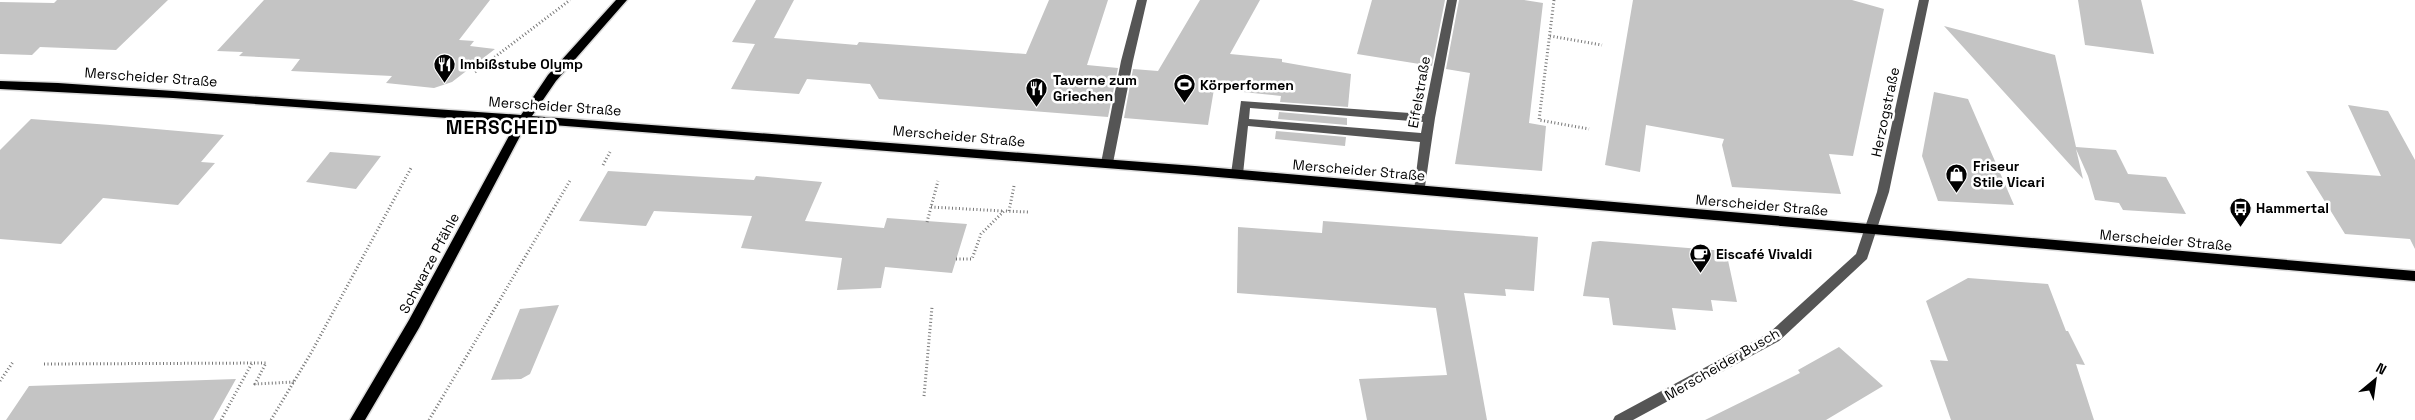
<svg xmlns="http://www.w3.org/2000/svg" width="2415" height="420" viewBox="0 0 2415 420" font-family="'Space Grotesk',sans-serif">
<rect width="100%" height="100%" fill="#fff"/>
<path fill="#c4c4c4" d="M57,0H168L116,50L40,47L32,55L0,54V2L54,3Z
M264,0H490L459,40L474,41L470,46L495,49L452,82L434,88L386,83L392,76L291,71L300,59L239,56L243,52L217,51Z
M756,0H794L774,38L857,45L859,42L1026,54L1049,0H1108L1087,65L1118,68L1108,117L879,99L870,84L807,79L799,94L731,89L755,44L732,42Z
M1200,0H1260L1230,54L1282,59V62L1351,74L1348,107L1280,102L1281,96L1214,89L1208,125L1124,118L1133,69L1158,71Z
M1372,0H1445L1432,66L1357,54Z
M1459,0H1524L1543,3L1529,123L1546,126L1542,171L1455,164L1470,73L1446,69Z
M1633,0H1852L1884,9L1853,156L1829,154L1841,194L1732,187L1722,145L1724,139L1646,125L1640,172L1605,165Z
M2078,0H2141L2154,54L2085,45Z
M1944,26L2055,55L2076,147L2116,150L2128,174L2166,177L2186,214L2123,210L2119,203L2095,200L2088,176L2076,149L2083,179Z
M1934,92L1968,99L2014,205L1938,201L1922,156Z
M2348,105L2388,111L2415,160V249L2410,239L2345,234L2306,171L2381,176Z
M1279,112L1347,118V125L1278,119Z
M31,119L110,125L224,135L201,162L215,163L178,205L103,198L61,244L0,239V150Z
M1276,131L1346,137L1345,146L1275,139Z
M330,152L381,156L356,189L306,182Z
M608,171L754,180L756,176L822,182L805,221L884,228L887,218L967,224L952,273L885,267L881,288L837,290L842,258L741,248L752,216L654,211L646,226L579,221Z
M1323,221L1538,237L1534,291L1505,289L1506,296L1464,293L1487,420H1367L1359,379L1447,375L1436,308L1237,293L1238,227L1322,233Z
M1600,241L1726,251L1737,302L1711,300L1713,311L1672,308L1676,330L1613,325L1609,298L1583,296L1592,242Z
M1968,278L2048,284L2066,331H2068L2085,365L2076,364L2094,420H1951L1930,360L1948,361L1926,301Z
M559,305L530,374L521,379L491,380L520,309Z
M1839,347L1883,386L1826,420H1705L1800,373L1798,370Z
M236,379L213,420H6L29,386Z"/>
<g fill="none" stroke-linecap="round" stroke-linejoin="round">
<defs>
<path id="major" d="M616,0H627L556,81L532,116L1195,166L2415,271V281L1195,175L527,123L419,328L365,420H350L409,320L516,123L173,98L0,89V81L58,83L521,115L548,75Z"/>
</defs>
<use href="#major" stroke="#dbdbdb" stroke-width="3"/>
<path stroke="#777" stroke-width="3" stroke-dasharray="1 2.5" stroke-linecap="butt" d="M1554,0L1539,120L1589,129
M1550,36L1602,45
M475,72L570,0
M603,165L610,152
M931,207L1003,211
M1009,211L1014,186
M927,222L938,181
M956,259H972L981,234L1004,211L1028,212
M44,364L266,363L255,384L294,382
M0,381L13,362
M924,396L932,307
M221,420L252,363
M271,420L311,353L411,168
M429,420L571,179"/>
<path fill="#555" fill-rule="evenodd" d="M1137,0H1147L1133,61L1113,163L1107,167L1101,163L1121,61Z
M1447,0H1457L1435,118L1424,193H1416L1414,190L1420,142L1248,126L1243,174L1241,177H1233L1231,174L1241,101L1424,114ZM1250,108L1423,122L1421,133L1249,119Z
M1919,0H1929L1889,192L1867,259L1779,341L1633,420H1613L1615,416L1769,333L1856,254L1877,192Z"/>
<use href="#major" fill="#000" fill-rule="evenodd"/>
</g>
<defs>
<symbol id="restaurant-pin" viewBox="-11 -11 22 30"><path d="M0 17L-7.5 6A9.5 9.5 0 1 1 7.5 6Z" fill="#000" stroke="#fff"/><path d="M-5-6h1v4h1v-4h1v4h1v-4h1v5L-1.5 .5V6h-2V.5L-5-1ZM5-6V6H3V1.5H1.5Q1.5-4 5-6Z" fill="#fff"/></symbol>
<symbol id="stadium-pin" viewBox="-11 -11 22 30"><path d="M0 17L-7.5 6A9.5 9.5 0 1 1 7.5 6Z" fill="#000" stroke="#fff"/><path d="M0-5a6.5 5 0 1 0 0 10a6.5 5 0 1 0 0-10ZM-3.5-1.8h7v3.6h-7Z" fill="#fff"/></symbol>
<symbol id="shop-pin" viewBox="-11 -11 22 30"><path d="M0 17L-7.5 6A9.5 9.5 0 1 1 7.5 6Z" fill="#000" stroke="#fff"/><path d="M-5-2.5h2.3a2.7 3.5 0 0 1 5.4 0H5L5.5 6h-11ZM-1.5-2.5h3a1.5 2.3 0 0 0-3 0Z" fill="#fff"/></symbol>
<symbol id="bus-pin" viewBox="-11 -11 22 30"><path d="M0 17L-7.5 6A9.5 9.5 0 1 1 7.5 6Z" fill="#000" stroke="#fff"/><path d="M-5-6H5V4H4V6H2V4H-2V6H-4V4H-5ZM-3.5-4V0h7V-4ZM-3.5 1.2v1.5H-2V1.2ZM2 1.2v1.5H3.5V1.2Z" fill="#fff"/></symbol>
<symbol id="cafe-pin" viewBox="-11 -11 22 30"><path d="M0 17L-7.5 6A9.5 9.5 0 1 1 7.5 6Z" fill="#000" stroke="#fff"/><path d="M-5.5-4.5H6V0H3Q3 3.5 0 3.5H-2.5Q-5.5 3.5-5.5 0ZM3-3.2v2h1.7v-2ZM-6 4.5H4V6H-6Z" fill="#fff"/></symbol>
</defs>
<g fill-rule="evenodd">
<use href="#restaurant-pin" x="432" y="52" width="25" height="34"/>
<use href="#stadium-pin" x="1172" y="72" width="25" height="34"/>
<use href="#restaurant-pin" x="1024" y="76" width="25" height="34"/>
<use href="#shop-pin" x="1944" y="162" width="25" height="34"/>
<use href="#bus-pin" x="2228" y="196" width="25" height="34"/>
<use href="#cafe-pin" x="1688" y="242" width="25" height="34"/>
</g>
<g text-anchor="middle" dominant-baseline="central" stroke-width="5" stroke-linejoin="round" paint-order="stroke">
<g font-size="14" font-weight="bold" fill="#000" stroke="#fff" text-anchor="start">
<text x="460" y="64">Imbißstube Olymp</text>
<text x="1053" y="80">Taverne zum<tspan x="1053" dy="16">Griechen</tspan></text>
<text x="1200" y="85">Körperformen</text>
<text x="1973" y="166">Friseur<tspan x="1973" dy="16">Stile Vicari</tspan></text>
<text x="2256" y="208">Hammertal</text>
<text x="1716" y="254">Eiscafé Vivaldi</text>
</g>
<g font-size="14" fill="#000" stroke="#fff">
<text transform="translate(151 77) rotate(4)">Merscheider Straße</text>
<text transform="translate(1419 92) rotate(-80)">Eifelstraße</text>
<text transform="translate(555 106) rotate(4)">Merscheider Straße</text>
<text transform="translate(1885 112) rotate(-78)">Herzogstraße</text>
<text transform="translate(959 136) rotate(5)">Merscheider Straße</text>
<text transform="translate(1359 170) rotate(5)">Merscheider Straße</text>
<text transform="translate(1762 205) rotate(5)">Merscheider Straße</text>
<text transform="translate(2166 240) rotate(5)">Merscheider Straße</text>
<text transform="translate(429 263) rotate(-62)">Schwarze Pfähle</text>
<text transform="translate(1722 364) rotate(-30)">Merscheider Busch</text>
</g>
<g font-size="19" font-weight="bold" letter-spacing="1" fill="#000" stroke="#fff">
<text x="502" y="127">MERSCHEID</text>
</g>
</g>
<g transform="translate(2375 380) rotate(29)" stroke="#ffffff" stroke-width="4" paint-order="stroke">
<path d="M0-4L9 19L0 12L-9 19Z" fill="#000000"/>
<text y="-8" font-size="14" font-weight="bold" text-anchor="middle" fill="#000000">N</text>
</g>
</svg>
